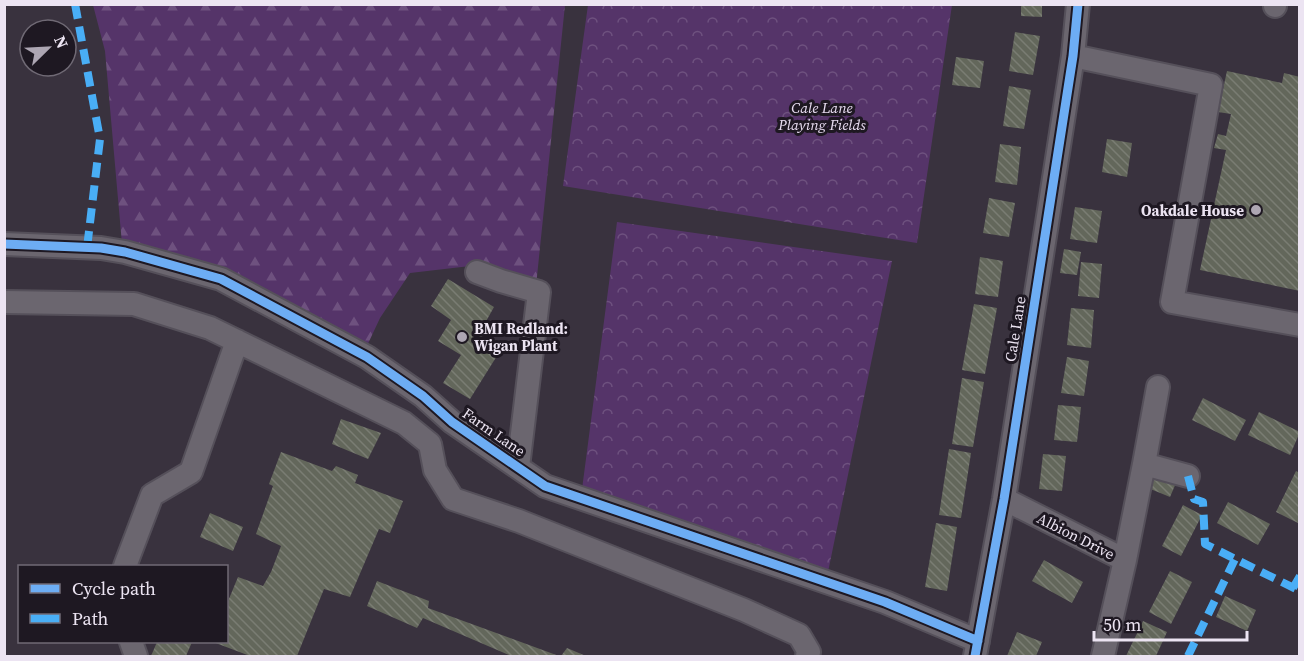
<svg xmlns="http://www.w3.org/2000/svg" width="1304" height="661" viewBox="0 0 1304 661" font-family="'Source Serif 4',serif">
<defs>
<pattern id="forest-firs" width="22" height="20" patternUnits="userSpaceOnUse" patternTransform="scale(1.5)"><rect width="22" height="20" fill="#553469"/><path d="M5 1l3.5 6h-7zM16 11l3.5 6h-7z" fill="#6e517f"/></pattern>
<pattern id="park-crowns" width="20" height="18" patternUnits="userSpaceOnUse" patternTransform="scale(1.5)"><rect width="20" height="18" fill="#553469"/><path d="M2 6a3 3 0 1 1 6 0M12 15a3 3 0 1 1 6 0" fill="none" stroke="#6e517f"/></pattern>
<pattern id="building-back-hatch" width="6" height="6" patternUnits="userSpaceOnUse" patternTransform="scale(1.5)"><rect width="6" height="6" fill="#63675b"/><path d="M-1 5l2 2M0 0l6 6M5-1l2 2" fill="none" stroke="#7a7d73"/></pattern>
</defs>
<rect width="100%" height="100%" fill="#39323e"/>
<path fill="url(#forest-firs)" d="M93,5H565L536,286L470,266L410,273L380,318L366,348L122,244L105,51Z"/>
<path fill="url(#park-crowns)" d="M588,5H952L917,243L563,186Z
M617,222L892,261L828,572L581,497Z"/>
<path fill="url(#building-back-hatch)" d="M1021,4H1042V17L1021,16Z
M1015,32L1040,36L1033,75L1009,71Z
M956,57L984,61L980,88L952,85Z
M1227,71L1282,83L1284,73L1300,77V291L1200,270L1226,150L1214,148L1218,134L1226,136L1231,114L1218,112Z
M1009,86L1031,90L1024,129L1003,126Z
M1107,139L1132,143L1127,177L1102,172Z
M1000,144L1021,147L1017,185L995,182Z
M989,198L1015,203L1009,237L983,233Z
M1075,207L1102,211L1097,243L1070,239Z
M1064,249L1081,252L1077,275L1060,273Z
M980,257L1003,261L998,297L975,294Z
M1081,262L1102,264L1099,298L1078,296Z
M448,279L494,307L479,334L500,351L470,399L443,383L461,355L438,341L451,320L431,306Z
M974,304L997,308L985,374L962,370Z
M1071,308L1094,310L1091,348L1067,345Z
M1067,357L1089,361L1084,396L1061,393Z
M962,378L984,382L973,447L952,444Z
M1203,398L1246,420L1235,441L1192,420Z
M1058,405L1081,407L1077,442L1054,440Z
M1259,412L1300,432L1290,455L1248,435Z
M341,419L381,433L368,459L332,444Z
M949,449L971,453L961,518L939,515Z
M281,452L332,471L336,466L358,475L355,483L403,501L390,533L379,529L350,597L324,589L297,656H250L213,642H226V606L238,577L263,586L271,572L281,546L256,534L273,486L269,484Z
M1043,454L1066,456L1062,491L1039,489Z
M1296,471L1300,473V519L1298,523L1276,512Z
M1154,474L1176,483L1170,497L1148,488Z
M1228,502L1270,524L1258,545L1217,523Z
M1183,505L1202,515L1181,556L1162,546Z
M210,513L243,527L233,551L200,537Z
M936,523L957,527L947,591L925,587Z
M1044,560L1083,582L1072,603L1032,581Z
M1170,571L1192,582L1171,624L1149,612Z
M377,581L429,601L428,608L559,656H511L423,618L417,628L367,606Z
M1225,596L1256,610L1247,631L1216,617Z
M1143,621L1167,632L1156,656H1126Z
M1017,632L1042,642L1036,656H1007Z
M157,642H192L186,656H151Z
M567,648L586,656H561Z"/>
<g fill="none" stroke-linecap="round" stroke-linejoin="round">
<defs>
<path id="minor" d="M1275,6V4
M1073,56L1211,85L1172,302L1300,325
M4,244L101,248L125,252L221,279L367,357L423,396L452,422L545,486L885,602L978,641
M477,272L501,281L539,292L518,467
M4,302L134,304L210,328L404,423L430,444L435,470L453,499L519,521L744,610L799,635L809,652L807,656
M1144,464L1158,387
M1004,499L1125,560L1103,656
M1125,560L1144,464L1188,476
M125,566L152,495L191,472L237,341
M131,642L136,656
M975,656L1004,499L1073,56L1078,4"/>
</defs>
<use href="#minor" stroke="#55505a" stroke-width="26"/>
<use href="#minor" stroke="#6b666f" stroke-width="22"/>
<path stroke="#49aef6" stroke-width="8" stroke-dasharray="15 8" stroke-linecap="butt" d="M75,4L100,139L87,248
M1188,476L1194,499L1203,502L1205,544L1300,591
M1293,588L1300,576
M1188,656L1235,559"/>
<defs>
<path id="cycleway" d="M4,244L101,248L125,252L221,279L367,357L423,396L452,422L545,486L885,602L978,641
M975,656L1004,499L1073,56L1078,4"/>
</defs>
<use href="#cycleway" stroke="#1e1822" stroke-width="13"/>
<use href="#cycleway" stroke="#6dadf4" stroke-width="9"/>
</g>
<g fill="#ada6b3" stroke="#1e1822" stroke-width="2">
<circle cx="1256" cy="210" r="6"/>
<circle cx="462" cy="337" r="6"/>
</g>
<g text-anchor="middle" dominant-baseline="central" stroke-width="6" stroke-linejoin="round" paint-order="stroke">
<g font-size="15" font-style="italic" fill="#e8dcf1" stroke="#1e1822">
<text x="822" y="107">Cale Lane<tspan x="822" dy="17">Playing Fields</tspan></text>
</g>
<g font-size="15" font-weight="bold" fill="#ece4f2" stroke="#1e1822" text-anchor="end">
<text x="1244" y="210">Oakdale House</text>
<text x="474" y="328" text-anchor="start">BMI Redland:<tspan x="474" dy="17">Wigan Plant</tspan></text>
</g>
<g font-size="15" fill="#ece4f2" stroke="#1e1822">
<text transform="translate(1015 329) rotate(-81)">Cale Lane</text>
<text transform="translate(494 432) rotate(35)">Farm Lane</text>
<text transform="translate(1076 536) rotate(27)">Albion Drive</text>
</g>
</g>
<rect width="1304" height="661" fill="none" stroke="#ece4f2" stroke-width="12"/>
<rect x="18" y="565" width="210" height="78" fill="#1e1822" stroke="#706a75" stroke-width="1.5"/>
<rect x="30" y="584" width="30" height="9" fill="#6dadf4" stroke="#706a75" stroke-width="1.5"/>
<text x="72" y="595" font-size="18" fill="#ece4f2">Cycle path</text>
<rect x="30" y="614" width="30" height="9" fill="#49aef6" stroke="#706a75" stroke-width="1.5"/>
<text x="72" y="625" font-size="18" fill="#ece4f2">Path</text>
<g transform="translate(48 48) rotate(66)"><circle r="28" fill="#1e1822" stroke="#706a75" stroke-width="1.5"/>
<path d="M0-4.5L10 22L0 15L-10 22Z" fill="#ada6b3"/>
<text y="-9" font-size="16" font-weight="bold" text-anchor="middle" fill="#ece4f2">N</text>
</g>
<path d="M1094 631v9h153v-9" fill="none" stroke="#ece4f2" stroke-width="3"/>
<text x="1103" y="631" font-size="18" fill="#ece4f2" stroke="#1e1822" stroke-width="4.5" paint-order="stroke">50 m</text>
</svg>
